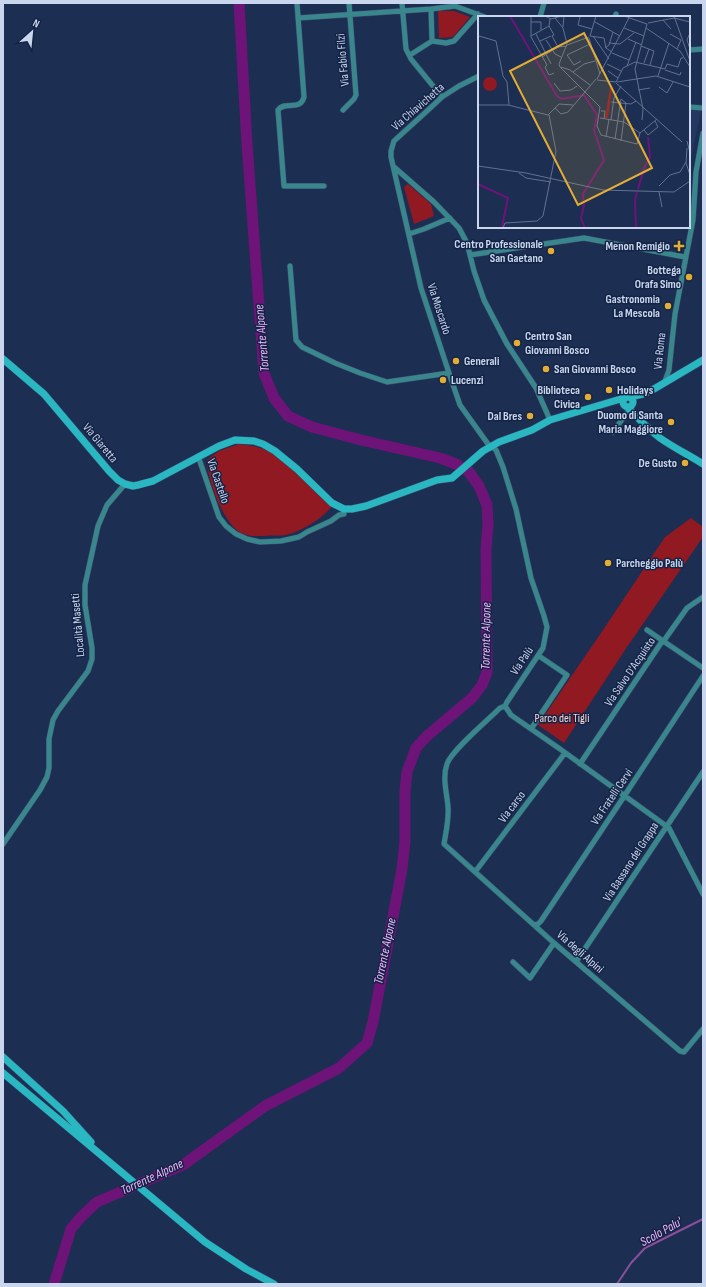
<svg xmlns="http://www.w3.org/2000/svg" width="706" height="1287" viewBox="0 0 706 1287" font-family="'Sofia Sans Condensed',sans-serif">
<rect width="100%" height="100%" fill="#1c2e52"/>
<path fill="#233761" d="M689,110L701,111L689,168Z"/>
<path fill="#901922" d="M438,11H454L470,17L453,37L439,38Z
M408,184L431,204L434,216L414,224L404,187Z
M239,444L253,446L267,450L283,460L332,506C324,518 300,532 286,535C279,536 271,535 264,536C256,536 249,537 241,533C223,523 207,479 207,460L219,451Z
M691,518L703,527V537L627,647L564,743L538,725L603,630L665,537Z"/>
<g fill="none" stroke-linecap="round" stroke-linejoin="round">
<path stroke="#8a4e9b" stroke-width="2" d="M617,1284L631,1263L645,1248L703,1219"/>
<path stroke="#6e1478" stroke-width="11" d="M54,1284L71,1229L81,1217L97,1202L183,1165L265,1106L339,1068L367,1043L373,1022L402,869L405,841V791L407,772L416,748L427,736L472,698L482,685L487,672L486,549L488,524L487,505L479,486L469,472L456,464L440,458L361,440L312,427L288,416L274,398L264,373L247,144L239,3"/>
<defs>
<path id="street" d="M297,3L304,97C300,112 285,100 278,110L284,186H324
M402,3L406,49L411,59L442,97
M431,9L432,41
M540,17L544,3
M615,17L616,14
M298,18L431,9L455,6L485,17
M689,50L703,49
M410,55L432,41L446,43L454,41L478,14
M479,76L459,86L442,97L427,111L394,141L391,151V157L421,288L449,373L460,405L488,444L496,450L503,467L516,509L531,578L544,616L547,627L543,648L507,702L505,706
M689,107L703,108
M343,110L354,99L356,95L349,3
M394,167L434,202L459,228L467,243L474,271L484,300L507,344L536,388L550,420
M409,234L424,229L450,218
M470,255L584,238L685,257
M290,266L296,340L302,347L335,363L360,373L387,382L449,373
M665,381L669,370L675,314L693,220L696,172L703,133
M613,432L626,414
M198,456L219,517L226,526L236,534L247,539L260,542L281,541L299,537L307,532L331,521L339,515L344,514V509
M647,630L703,668
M505,706L500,708C488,720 451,751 447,764C442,778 447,793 448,807C449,819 446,832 444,844L554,943L680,1051L684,1052L703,1029
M505,706L511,715L560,749L669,828L703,894
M531,729L567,675L539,656
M580,764L661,643L663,642L687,608L703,597
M3,844L40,790L47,777L49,768V739L53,720L58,711L88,671L92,659V648L85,605V585L98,526L107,505L125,484
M475,872L565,753
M534,925L538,924L541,921L623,798L703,676
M513,962L530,978L554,943
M576,962L703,772"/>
<path id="secondary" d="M3,359L44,394L109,471L118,480L125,484L133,486L138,485L153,481L219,446L235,440L254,441L263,444L275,451L297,469L332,503L344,509H352L366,506L437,480L452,478L483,451L499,442L532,430L550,420L624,398
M623 402a5 5 0 1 1 10 0a5 5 0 1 1-10 0Z
M630,397L643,394L654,389L703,360
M627,407C638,418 648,429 660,438C674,448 689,455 703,464
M3,1057L63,1111L91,1142
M3,1073L205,1242L246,1269L274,1284"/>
</defs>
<use href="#street" stroke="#38496b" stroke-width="6"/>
<use href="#secondary" stroke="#38496b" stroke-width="8"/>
<use href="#street" stroke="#3a868d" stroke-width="5"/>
<use href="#secondary" stroke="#29b7c2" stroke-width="7"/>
</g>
<g fill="#e4ae35" stroke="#132446" stroke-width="1.5">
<path d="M677 240h4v4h4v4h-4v4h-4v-4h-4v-4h4z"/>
<circle cx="551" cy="251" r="4"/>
<circle cx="689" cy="277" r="4"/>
<circle cx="668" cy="306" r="4"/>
<circle cx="517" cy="343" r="4"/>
<circle cx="456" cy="361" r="4"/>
<circle cx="546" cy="369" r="4"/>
<circle cx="443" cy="380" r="4"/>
<circle cx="609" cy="390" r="4"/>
<circle cx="588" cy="397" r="4"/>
<circle cx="530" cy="416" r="4"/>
<circle cx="671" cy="422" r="4"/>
<circle cx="685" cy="463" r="4"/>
<circle cx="608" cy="563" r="4"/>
</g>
<g text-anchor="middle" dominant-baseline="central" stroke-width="3" stroke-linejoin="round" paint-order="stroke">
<g font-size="12" fill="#cad6ed" stroke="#132446">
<text transform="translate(343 60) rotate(-95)">Via Fabio Filzi</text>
<text transform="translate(418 107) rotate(-41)">Via Chiavichetta</text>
<text transform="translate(439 309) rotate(72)">Via Moscardo</text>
<text transform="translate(660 351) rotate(-84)">Via Roma</text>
<text transform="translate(100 443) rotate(50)">Via Giaretta</text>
<text transform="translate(218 481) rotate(71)">Via Castello</text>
<text transform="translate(78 625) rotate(-95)">Località Masetti</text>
<text transform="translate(522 661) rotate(-56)">Via Palù</text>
<text transform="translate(630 672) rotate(-56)">Via Salvo D'Acquisto</text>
<text transform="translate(612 797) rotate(-56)">Via Fratelli Cervi</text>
<text transform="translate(512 807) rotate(-53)">Via carso</text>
<text transform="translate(631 862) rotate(-57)">Via Bassano del Grappa</text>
<text transform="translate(580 952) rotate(41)">Via degli Alpini</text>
</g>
<g font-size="12" font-weight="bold" fill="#cad6ed" stroke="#132446" text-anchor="end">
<text x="543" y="244">Centro Professionale<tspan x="543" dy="14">San Gaetano</tspan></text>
<text x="670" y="246">Menon Remigio</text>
<text x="681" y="270">Bottega<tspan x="681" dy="14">Orafa Simo</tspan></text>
<text x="660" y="299">Gastronomia<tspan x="660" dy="14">La Mescola</tspan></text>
<text x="525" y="336" text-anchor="start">Centro San<tspan x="525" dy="14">Giovanni Bosco</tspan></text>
<text x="464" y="361" text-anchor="start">Generali</text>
<text x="554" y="369" text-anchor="start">San Giovanni Bosco</text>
<text x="451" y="380" text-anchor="start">Lucenzi</text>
<text x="580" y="390">Biblioteca<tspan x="580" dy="14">Civica</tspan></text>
<text x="617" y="390" text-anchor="start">Holidays</text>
<text x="663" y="415">Duomo di Santa<tspan x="663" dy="14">Maria Maggiore</tspan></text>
<text x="522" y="416">Dal Bres</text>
<text x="677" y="463">De Gusto</text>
<text x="616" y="563" text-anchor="start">Parcheggio Palù</text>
</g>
<g font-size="12" fill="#f9d6d3" stroke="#132446">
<text x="562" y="718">Parco dei Tigli</text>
</g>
<g font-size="13" font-style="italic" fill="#f4b4fb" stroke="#132446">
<text transform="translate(262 338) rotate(-95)">Torrente Alpone</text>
<text transform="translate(486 636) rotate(-89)">Torrente Alpone</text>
<text transform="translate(385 951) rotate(-78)">Torrente Alpone</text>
<text transform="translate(152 1177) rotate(-25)">Torrente Alpone</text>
<text transform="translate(661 1232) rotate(-29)">Scolo Palu'</text>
</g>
</g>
<g transform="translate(478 16)">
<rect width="212" height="212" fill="#1c2e52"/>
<path d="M5 68a7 7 0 1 1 14 0a7 7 0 1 1-14 0ZM132,72H134L130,102H127Z" fill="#901922"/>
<path fill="none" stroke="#6e1478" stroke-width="2" d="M32,0L79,80L84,83L106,79L119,99L116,114L126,144L105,178L106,190L103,202L107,212M0,168L30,182L24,211M160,173L166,152L172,141L170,121M158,212L157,184L159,176"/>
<path fill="none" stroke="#627190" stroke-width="1" d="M53,0V21L69,49L67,51L71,59L76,57M67,0L73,3L84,0M146,0L169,8M196,0L212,45M83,1L86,0L85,11M102,1L100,9L114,13M77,2L85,12L89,28L81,48L82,51M196,2L212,6M72,3L71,10L76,19L74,20L80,31M185,4L193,13M53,6H63V14M117,6L142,20M170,7L196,2M146,12L166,20M168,12L202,35L212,51M58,18L73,48M192,18L203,24L199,33M211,19L209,24L212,33M1,20L18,25L25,60L29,66L31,89M53,20L71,10M112,20L126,22L128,32L134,36M112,20L118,0M115,20L131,43M111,22L122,58M150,23L164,29M68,24L77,38L83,41M62,25L73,20M131,27L142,28L156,17M89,29L111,21M163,30L176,35L172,49M127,32L131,29L135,16M134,37L151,44M89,39L112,28M89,39L96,49L103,45M64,41L80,31L89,30M166,47L171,33M129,48L143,55M149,50L158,26M82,51L122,91L119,110L123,119L159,128L162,117M83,51L92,54L112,69M187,53L189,48L200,51L203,42H205M187,54L202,59L203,56M130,55L140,62M95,56L106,48L117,45M180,60L191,27M119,63L152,0M119,64L138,66M138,66L145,52L157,46L187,53M139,66L178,60L212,71M76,67L82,75L93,74L99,70M138,67L204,126M181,71L189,77L195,66M160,74L172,72M133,86L153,88L158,85M0,89H30L70,99L81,88L95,89M77,92L83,98L90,96L118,63M123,95H127L126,103M122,102L146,106L162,117L179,103M133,104L136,82L143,70M164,104L165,93L157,53L169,8M166,114L170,119L180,111L177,105M128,121L131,103M137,123L143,83L148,87L143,125M209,125L212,137M209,132L208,147L212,159M0,150L48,157L125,174L196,176L212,165M41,157L48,162L73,166M181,170L192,159L202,156L208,146M181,176L184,191M25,212L27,207L59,205L65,200L78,135L71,99"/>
<path fill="#e4ae35" fill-opacity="0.15" stroke="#e4ae35" stroke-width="2" d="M106,17L174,152L100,189L32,55Z"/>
<rect width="212" height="212" fill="none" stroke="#cad6ed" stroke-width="2"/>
</g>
<rect width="706" height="1287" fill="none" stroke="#cad6ed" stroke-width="8"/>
<g transform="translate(32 32) rotate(27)" stroke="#132446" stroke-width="3" paint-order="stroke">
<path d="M0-3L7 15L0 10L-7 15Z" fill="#cad6ed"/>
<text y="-6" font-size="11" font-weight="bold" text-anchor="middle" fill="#cad6ed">N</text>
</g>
</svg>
